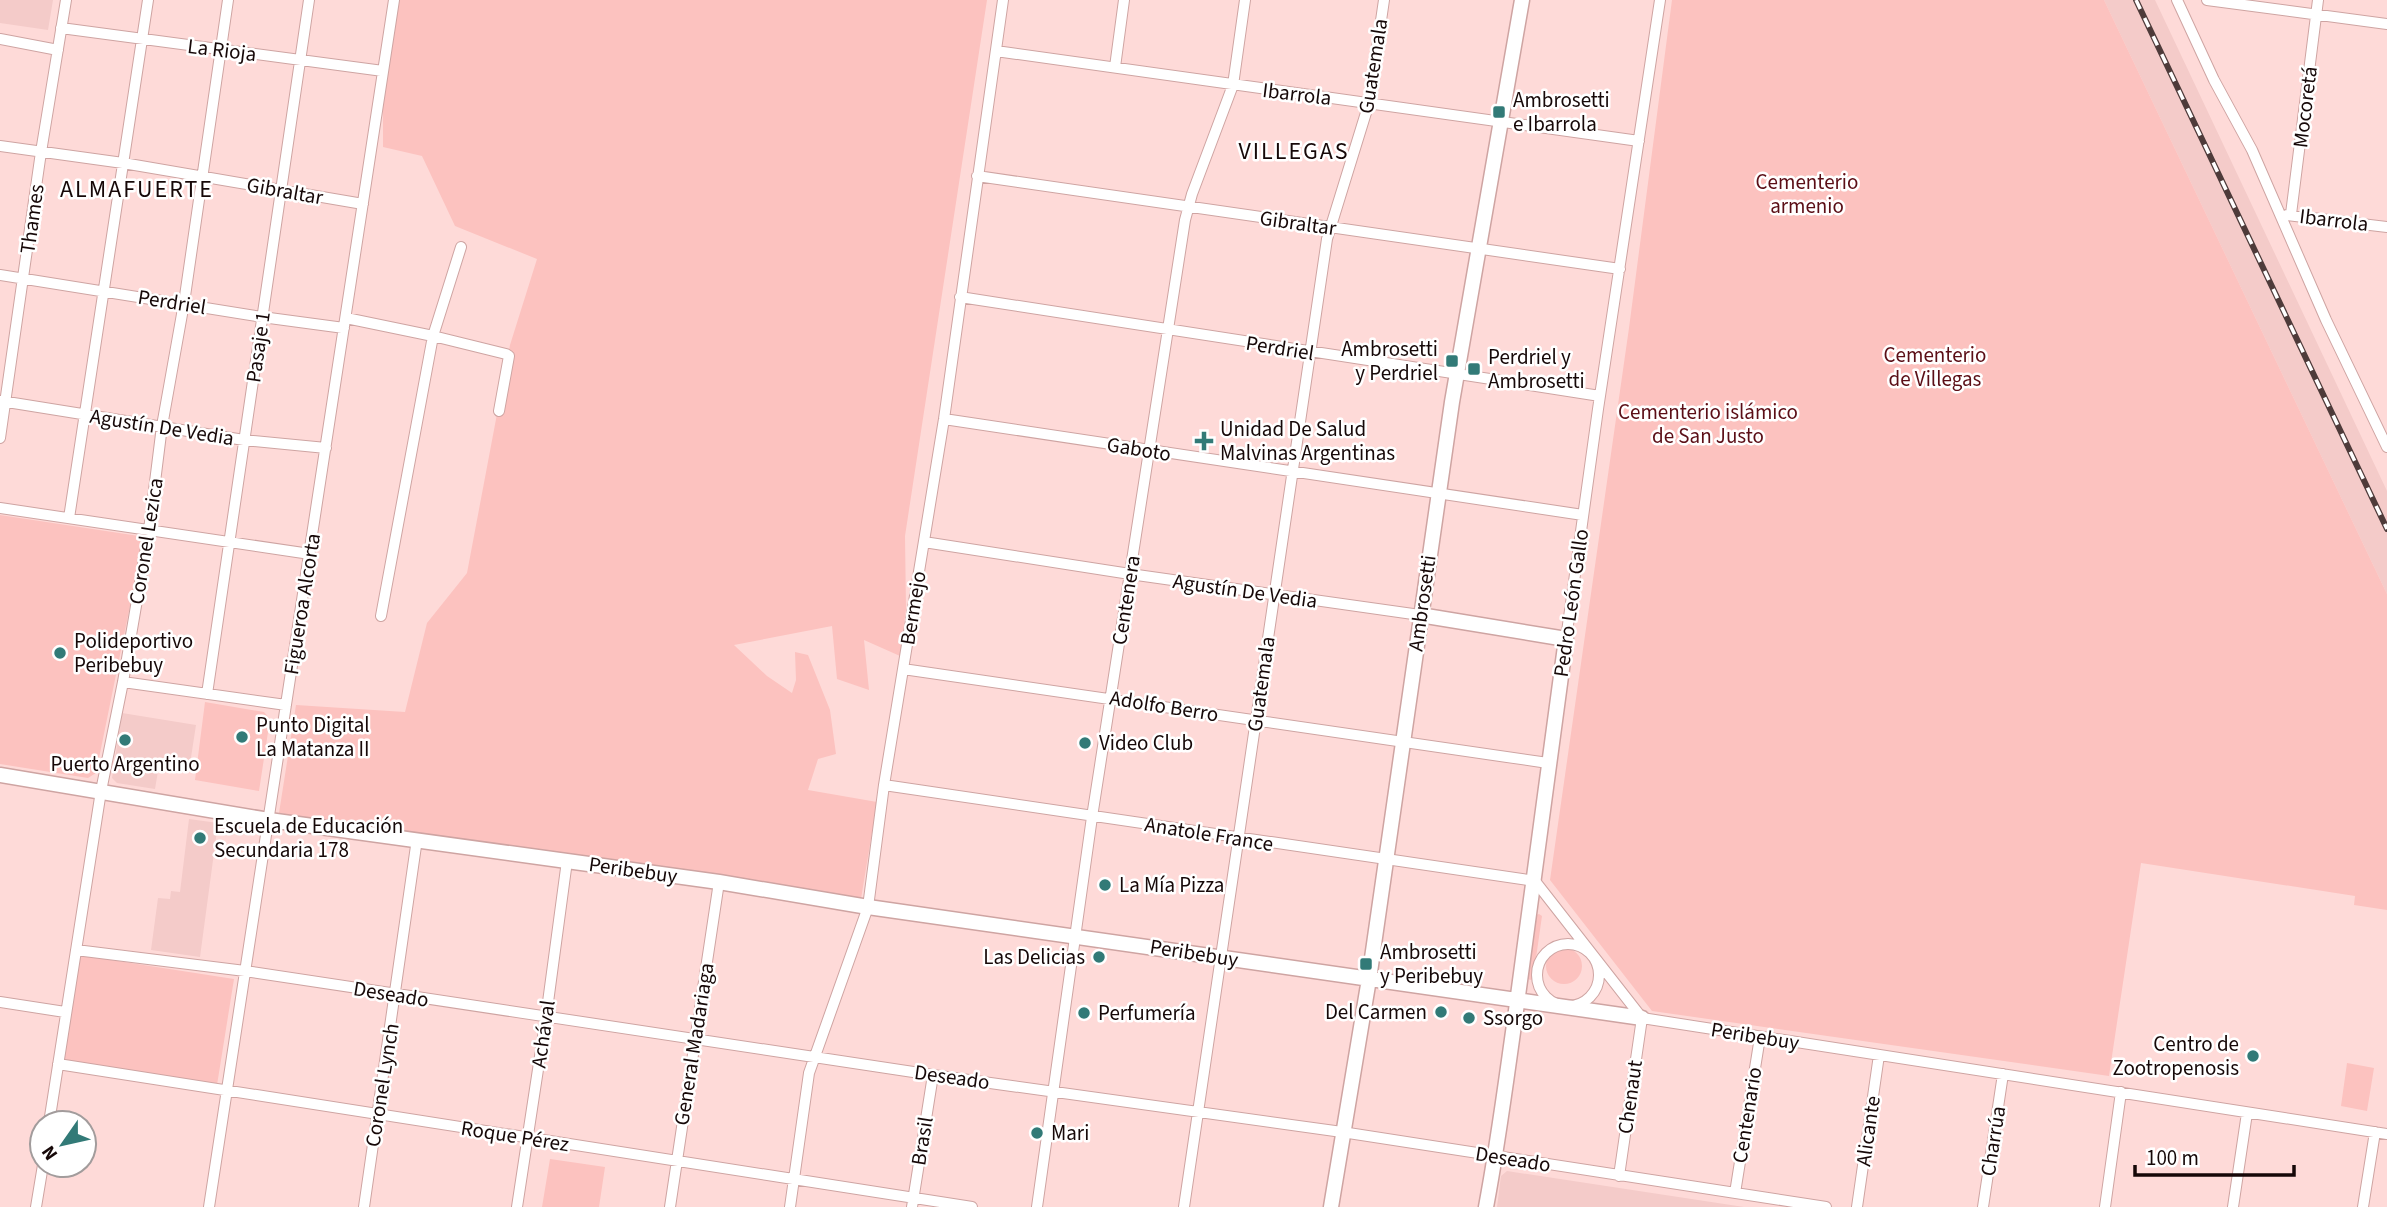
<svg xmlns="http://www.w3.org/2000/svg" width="2387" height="1207" viewBox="0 0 2387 1207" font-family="'Source Sans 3',sans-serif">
<rect width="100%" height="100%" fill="#fedad8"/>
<path fill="#f4cbc9" d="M0,0H53L48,30L0,23Z
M2104,0H2155L2387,491V594Z
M122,713L196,725L190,764L160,759L155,789L117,783L112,778Z
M189,819L218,823L200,957L151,950L158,898L170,899L171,891L180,892Z
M1507,1171L1744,1207H1497L1501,1176Z"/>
<path fill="#fcc2bf" d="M394,0H987L905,536L906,609L900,656L864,640L869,690L837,679L832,626L734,645L767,676L792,693L796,680L795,652L808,655L830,710L836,754L818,759L808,790L877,802L861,899L708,873L510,849L279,813L296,705L405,712L427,623L467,573L510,345L537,259L455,226L422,156L383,147V71Z
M1672,0H2104L2387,594V910L2354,905L2355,896L2141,863L2109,1076L1652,1011L1550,880L1629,328Z
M0,515L139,536L143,542L96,773L88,778L0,764Z
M205,702L264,712L270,719L259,791L195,780Z
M1539,914L1542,916L1533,979L1530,980L1527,978L1536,915Z
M1546 966a18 18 0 1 1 36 0a18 18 0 1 1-36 0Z
M79,955L234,979L217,1085L63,1061Z
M2347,1063L2374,1068L2367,1111L2341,1106Z
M550,1159L605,1167L599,1207H542Z"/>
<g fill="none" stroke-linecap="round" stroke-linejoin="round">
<defs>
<path id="street" d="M2177,0L2214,80L2252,150L2326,320L2387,447
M2207,0L2387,24
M61,28L383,71
M0,39L58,50
M996,51L1639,141
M1115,67L1124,0
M0,146L123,163L363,204
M977,176L1620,269
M2291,214L2318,0
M2287,215L2387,227
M461,247L433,336L506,354L509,356L499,411
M0,275L262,317L344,328
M960,297L1600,396
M346,318L433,336L381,616
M1,401L244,440L326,448
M944,419L1583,515
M0,438L41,152L66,0
M0,508L310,554
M69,518L148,0
M924,542L1130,574L1420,615
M1566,639L1598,409L1660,0
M903,669L1548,763
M123,682L286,705
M207,694L309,0
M884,785L1535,881L1642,1018
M1537 975a31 31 0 1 1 62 0a31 31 0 1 1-62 0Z
M76,950L245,971L933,1075L1342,1132L1826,1207
M0,1002L65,1012
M1642,1018L2387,1134
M58,1064L972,1207
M49,1123L101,791L123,682L149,530L162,426L184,303L228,0
M1619,1176L1642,1018
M1735,1193L1760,1037
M36,1207L43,1165
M209,1207L394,0
M364,1207L417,839
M517,1207L546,1017L567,861
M670,1207L719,882
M790,1207L809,1073L868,907L884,785L944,419L1003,0
M912,1207L933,1075
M1037,1207L1092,817L1185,220L1192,194L1233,85L1245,0
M1184,1207L1327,239L1369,103L1384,0
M1857,1207L1879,1055
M1983,1207L2003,1074
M2105,1207L2121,1092
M2233,1207L2247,1113
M2363,1207L2375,1132"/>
<path id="secondary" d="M1420,615L1566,639C1548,765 1533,892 1515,1018C1506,1081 1498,1144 1486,1207
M0,775L269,820L719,882L868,907L1642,1018
M1331,1207L1369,979L1452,402L1522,0"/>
</defs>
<use href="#street" stroke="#cea4a2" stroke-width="12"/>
<use href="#secondary" stroke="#cea4a2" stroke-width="17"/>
<use href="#street" stroke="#fff" stroke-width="10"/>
<use href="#secondary" stroke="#fff" stroke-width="14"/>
<defs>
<path id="rail" d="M2136,0L2387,529"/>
</defs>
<use href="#rail" stroke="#4e3b3a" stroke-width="6"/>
<use href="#rail" stroke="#fff" stroke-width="3.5" stroke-dasharray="10" stroke-linecap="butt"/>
</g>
<g fill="#327a77" stroke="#fff" stroke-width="2.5">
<rect x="1492" y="105" width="14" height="14" rx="3.5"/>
<rect x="1445" y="354" width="14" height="14" rx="3.5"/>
<rect x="1467" y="362" width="14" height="14" rx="3.5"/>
<path d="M1200.5 430.5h7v7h7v7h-7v7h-7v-7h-7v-7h7z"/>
<circle cx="60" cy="653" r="7"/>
<circle cx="242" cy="737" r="7"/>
<circle cx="125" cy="740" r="7"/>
<circle cx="1085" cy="743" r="7"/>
<circle cx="200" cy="838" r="7"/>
<circle cx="1105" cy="885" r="7"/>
<circle cx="1099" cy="957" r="7"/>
<rect x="1359" y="957" width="14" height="14" rx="3.5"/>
<circle cx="1441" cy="1012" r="7"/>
<circle cx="1084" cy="1013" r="7"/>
<circle cx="1469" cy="1018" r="7"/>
<circle cx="2253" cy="1056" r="7"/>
<circle cx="1037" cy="1133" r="7"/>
</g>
<g text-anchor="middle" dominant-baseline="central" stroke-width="5" stroke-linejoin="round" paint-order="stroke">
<g font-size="21" fill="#160808" stroke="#fff">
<text transform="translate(222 50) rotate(7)">La Rioja</text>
<text transform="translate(1373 66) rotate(-81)">Guatemala</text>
<text transform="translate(1297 94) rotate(7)">Ibarrola</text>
<text transform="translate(2305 107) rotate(-83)">Mocoretá</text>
<text transform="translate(285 191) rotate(10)">Gibraltar</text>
<text transform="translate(32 219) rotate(-82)">Thames</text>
<text transform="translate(2334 220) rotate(7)">Ibarrola</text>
<text transform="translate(1298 223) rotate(8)">Gibraltar</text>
<text transform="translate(172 302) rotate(9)">Perdriel</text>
<text transform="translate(258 347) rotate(-82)">Pasaje 1</text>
<text transform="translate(1280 348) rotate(9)">Perdriel</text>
<text transform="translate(162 427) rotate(9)">Agustín De Vedia</text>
<text transform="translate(1139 449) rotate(9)">Gaboto</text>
<text transform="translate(146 541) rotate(-81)">Coronel Lezica</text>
<text transform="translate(1245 591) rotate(8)">Agustín De Vedia</text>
<text transform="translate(1126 600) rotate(-81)">Centenera</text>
<text transform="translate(1422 603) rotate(-82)">Ambrosetti</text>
<text transform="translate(1571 603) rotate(-82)">Pedro León Gallo</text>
<text transform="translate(302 604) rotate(-81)">Figueroa Alcorta</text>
<text transform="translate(913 608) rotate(-81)">Bermejo</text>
<text transform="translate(1261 684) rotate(-82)">Guatemala</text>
<text transform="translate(1164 706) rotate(9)">Adolfo Berro</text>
<text transform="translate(1209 834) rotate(9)">Anatole France</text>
<text transform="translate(633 870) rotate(8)">Peribebuy</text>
<text transform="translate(1194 953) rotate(9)">Peribebuy</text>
<text transform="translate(391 994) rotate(9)">Deseado</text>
<text transform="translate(543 1034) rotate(-82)">Achával</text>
<text transform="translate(1755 1036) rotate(9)">Peribebuy</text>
<text transform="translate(694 1044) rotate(-81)">General Madariaga</text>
<text transform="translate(952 1077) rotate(8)">Deseado</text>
<text transform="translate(382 1085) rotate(-81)">Coronel Lynch</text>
<text transform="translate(1630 1097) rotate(-82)">Chenaut</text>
<text transform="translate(1747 1115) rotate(-81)">Centenario</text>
<text transform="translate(1868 1131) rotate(-82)">Alicante</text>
<text transform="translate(515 1136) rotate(9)">Roque Pérez</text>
<text transform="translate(922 1141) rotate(-81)">Brasil</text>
<text transform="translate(1993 1141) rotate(-81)">Charrúa</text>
<text transform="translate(1513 1159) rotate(9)">Deseado</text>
</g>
<g font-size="21" fill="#160808" stroke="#fff" text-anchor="start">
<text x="1513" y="100">Ambrosetti<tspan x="1513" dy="24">e Ibarrola</tspan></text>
<text x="1438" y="349" text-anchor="end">Ambrosetti<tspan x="1438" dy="24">y Perdriel</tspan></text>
<text x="1488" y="357">Perdriel y<tspan x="1488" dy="24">Ambrosetti</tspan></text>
<text x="1220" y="429">Unidad De Salud<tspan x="1220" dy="24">Malvinas Argentinas</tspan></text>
<text x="74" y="641">Polideportivo<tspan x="74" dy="24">Peribebuy</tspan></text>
<text x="256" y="725">Punto Digital<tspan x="256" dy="24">La Matanza II</tspan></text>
<text x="1099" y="743">Video Club</text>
<text x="125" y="764" text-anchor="middle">Puerto Argentino</text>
<text x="214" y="826">Escuela de Educación<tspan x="214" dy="24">Secundaria 178</tspan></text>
<text x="1119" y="885">La Mía Pizza</text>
<text x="1380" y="952">Ambrosetti<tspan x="1380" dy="24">y Peribebuy</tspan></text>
<text x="1085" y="957" text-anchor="end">Las Delicias</text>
<text x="1427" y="1012" text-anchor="end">Del Carmen</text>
<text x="1098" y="1013">Perfumería</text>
<text x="1483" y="1018">Ssorgo</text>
<text x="2239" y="1044" text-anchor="end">Centro de<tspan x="2239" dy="24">Zootropenosis</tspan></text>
<text x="1051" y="1133">Mari</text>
</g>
<g font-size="21" fill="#5b0e16" stroke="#fff">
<text x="1807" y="182">Cementerio<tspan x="1807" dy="24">armenio</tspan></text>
<text x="1935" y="355">Cementerio<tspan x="1935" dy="24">de Villegas</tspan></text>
<text x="1708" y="412">Cementerio islámico<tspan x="1708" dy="24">de San Justo</tspan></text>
</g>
<g font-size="24" letter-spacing="2" fill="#160808" stroke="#fff">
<text x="1294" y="151">VILLEGAS</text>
<text x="137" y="189">ALMAFUERTE</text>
</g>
</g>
<g transform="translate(63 1144) rotate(236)"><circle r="33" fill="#ffffff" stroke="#a29c9c" stroke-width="2"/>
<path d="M0-5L12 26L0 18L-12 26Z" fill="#327a77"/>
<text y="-10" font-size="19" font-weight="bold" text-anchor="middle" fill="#160808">N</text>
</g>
<path d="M2135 1165v10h159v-10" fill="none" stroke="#160808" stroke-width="3.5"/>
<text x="2146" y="1165" font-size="21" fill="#160808" stroke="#ffffff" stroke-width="5" paint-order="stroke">100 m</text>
</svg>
